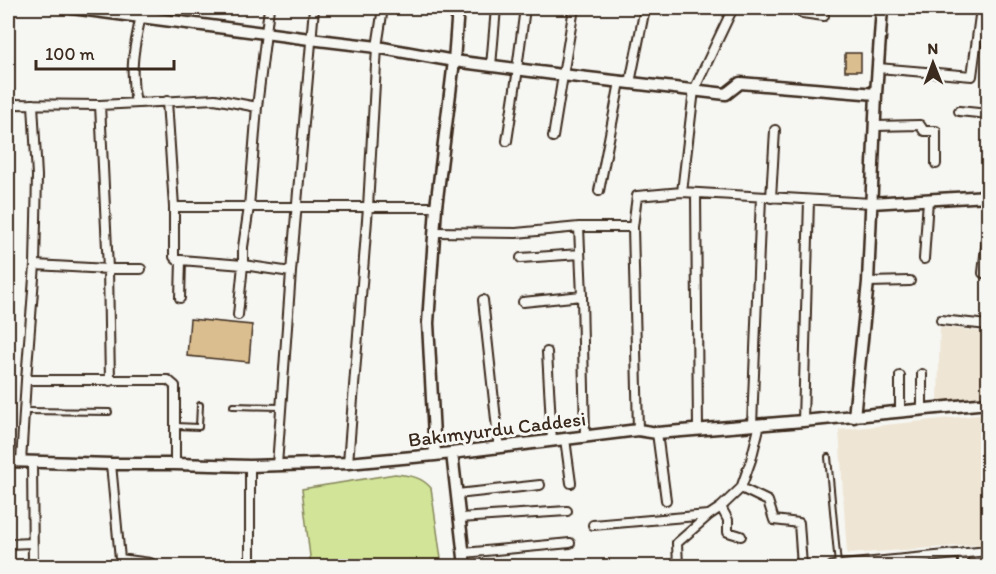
<svg xmlns="http://www.w3.org/2000/svg" width="996" height="574" viewBox="0 0 996 574" font-family="Itim,sans-serif">
<rect width="100%" height="100%" fill="#f6f6f2"/>
<filter id="ink" filterUnits="userSpaceOnUse"><feTurbulence type="fractalNoise" baseFrequency=".0167" numOctaves="2"/><feDisplacementMap in="SourceGraphic" scale="12" xChannelSelector="R" yChannelSelector="G"/><feConvolveMatrix kernelMatrix="1 2 1 2 8 2 1 2 1" color-interpolation-filters="sRGB"/></filter>
<g filter="url(#ink)">
<path fill="#eee5d4" d="M940,327L988,332V395L938,402Z
M988,414V544L847,554L839,430Z"/>
<path fill="#d1e498" stroke="#86875b" stroke-width="1.5" d="M395,474C410,476 421,476 431,488L442,566H348L347,560L311,565L302,489Z"/>
<path fill="#dbbe8f" stroke="#3b2a1e" stroke-width="1.5" d="M845,53H861V71H845Z
M190,319L252,325L249,362L187,356Z"/>
<g fill="none" stroke-linecap="round" stroke-linejoin="round">
<defs>
<path id="lane" d="M233,406L280,407
M25,411L109,412
M176,426L199,427L200,405
M828,457L838,565"/>
<path id="street" d="M799,8L802,13L824,16
M491,66L496,8
M878,68L972,76L981,8
M517,69L525,8
M630,83L645,8
M167,101L174,207V257L177,260H181L243,265L291,272
M136,103C129,71 134,47 141,16
M8,104L100,105L215,99L257,107
M100,105L108,269L110,381
M959,111L988,114
M875,126L920,125L924,131H936V164
M553,137L574,8
M507,141L518,69
M599,191L620,82
M682,192L694,90L733,8
M696,193L698,430
M771,198L775,130
M174,207H436
M579,227L582,296L585,436
M434,232L516,233L579,227H633
M521,258L580,254
M924,259L928,200
M35,265L108,269H141
M983,273L988,229
M868,282L910,281
M180,298L181,260
M483,300L499,447
M523,302L582,296
M238,315L243,265V247L249,207L257,107L269,8
M941,320L988,325
M547,352L552,441
M26,380H168L175,386V464
M922,410V374
M900,412V376
M803,421L809,200
M752,425L761,197
M638,430L633,227L637,196L682,192L871,203
M657,433L666,500
M565,439L571,483
M21,462L26,380L35,265L37,176L33,104
M32,462L33,566
M348,463L368,207L377,47L383,8
M111,464L120,559L150,563V566
M277,465L291,272L314,8
M741,488L768,501L774,520L799,523L802,566
M457,494L540,485
M721,507L728,520V532L741,536
M460,518L567,511
M593,525L708,515
M8,544L32,543
M464,553L570,543
M250,566V466
M678,566L677,543L709,515L721,507L741,488L751,460L760,424
M832,566L988,551
M963,566V553"/>
<path id="secondary" d="M72,8L310,39L377,47L454,61L562,75L726,94L740,83L876,94
M871,203L988,196
M854,417L868,282L876,94L882,8
M452,453L465,566
M435,455L428,323L436,207L454,61L458,8
M8,461L111,464H175L250,466L348,463L435,455L638,430L657,433L803,421L988,403"/>
</defs>
<use href="#lane" stroke="#3b2a1e" stroke-width="8"/>
<use href="#street" stroke="#3b2a1e" stroke-width="12"/>
<use href="#secondary" stroke="#3b2a1e" stroke-width="15"/>
<use href="#lane" stroke="#f6f6f2" stroke-width="4"/>
<use href="#street" stroke="#f6f6f2" stroke-width="8"/>
<use href="#secondary" stroke="#f6f6f2" stroke-width="10"/>
</g>
</g>
<g text-anchor="middle" dominant-baseline="central" stroke-width="6" stroke-linejoin="round" paint-order="stroke">
<g font-size="20" fill="#3b2a1e" stroke="#f6f6f2">
<text transform="translate(497 429) rotate(-7)">Bakımyurdu Caddesi</text>
</g>
</g>
<rect width="996" height="574" fill="none" stroke="#f6f6f2" stroke-width="30"/>
<rect x="15" y="15" width="966" height="544" fill="none" stroke="#3b2a1e" stroke-width="2" filter="url(#ink)"/>
<g transform="translate(933 63) rotate(359)" stroke="#f6f6f2" stroke-width="4.5" paint-order="stroke">
<path d="M0-4.5L10 22L0 15L-10 22Z" fill="#3b2a1e"/>
<text y="-9" font-size="16" font-weight="bold" text-anchor="middle" fill="#3b2a1e">N</text>
</g>
<path d="M36 60v9h138v-9" fill="none" stroke="#3b2a1e" stroke-width="3"/>
<text x="45" y="60" font-size="18" fill="#3b2a1e" stroke="#f6f6f2" stroke-width="4.5" paint-order="stroke">100 m</text>
</svg>
